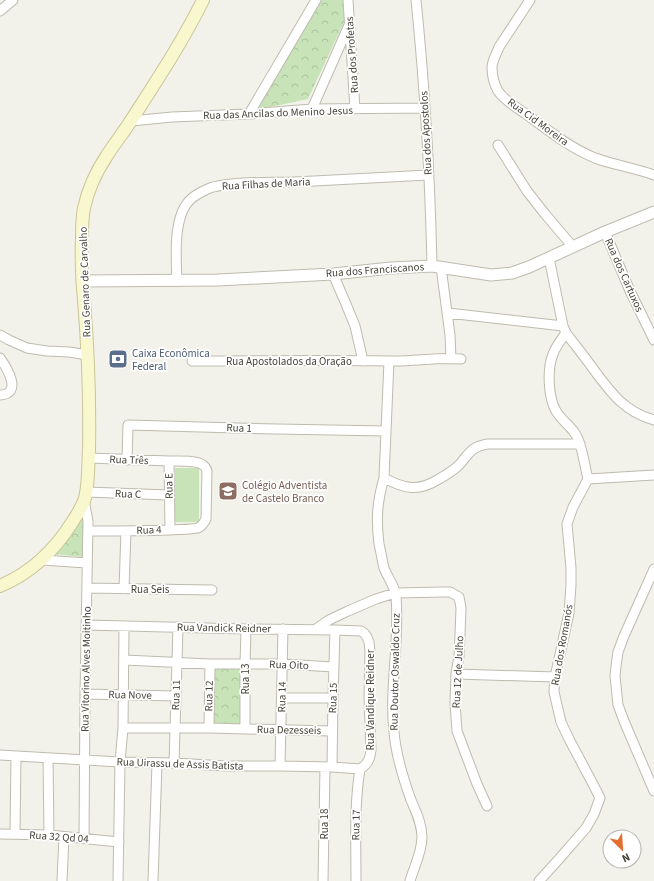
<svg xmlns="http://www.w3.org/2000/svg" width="654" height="881" viewBox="0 0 654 881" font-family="'Source Sans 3',sans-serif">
<defs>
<pattern id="park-crowns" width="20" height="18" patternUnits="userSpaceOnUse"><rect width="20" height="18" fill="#c7e3b7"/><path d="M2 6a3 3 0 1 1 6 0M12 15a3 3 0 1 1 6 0" fill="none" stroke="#acc49e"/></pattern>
</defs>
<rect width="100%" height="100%" fill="#f3f2ea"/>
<path fill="url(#park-crowns)" d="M320,0H343L345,20L308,99L261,109L259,106Z
M83,518V557L54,554Z
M213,667H242L241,724H213Z"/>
<path fill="#c7e3b7" d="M175,468H199V522H175Z"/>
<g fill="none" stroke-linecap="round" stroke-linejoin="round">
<defs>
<path id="minor" d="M348,0L355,109
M416,0C425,88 430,177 432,266
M530,0L499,47C497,53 492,61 492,67C492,74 494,84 498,91C504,100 517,108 526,114C548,130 570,148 595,158C614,165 635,168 654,175
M0,11L13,0
M312,109L349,25
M249,114L316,0
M131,121L172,117L249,114L312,109L425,108
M498,145L527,191L545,214L573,247
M605,232L630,291L654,340
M549,258L563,326L566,333C575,345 585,357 594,370C611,393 625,412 654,420
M441,267L450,335L451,359
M333,274L346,304L355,326L363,361
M177,281C176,258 173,218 189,201C193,196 206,189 213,187C239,181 268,183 295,182C339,180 384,177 428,175
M448,313L563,326
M566,333C561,340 556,346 553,354C547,369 548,397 556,411C561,420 571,426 576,435C582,444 585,468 588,479
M0,335L9,340L27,348L47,351L69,352L88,355
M0,358C7,368 23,394 0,395
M192,361C257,361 322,360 388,361C412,362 437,357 461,359
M389,361L384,478C377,502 376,519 379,544C381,552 382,560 384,568C387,576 395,587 396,596C400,641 389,687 394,732C396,755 403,778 411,800C416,812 422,824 422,837C422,852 414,867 410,881
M89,458L169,461
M127,460L128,425L277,429L386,431
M384,478C405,489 418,492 439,479C446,475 453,471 459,465C470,453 470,447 488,444H580
M588,479L654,475
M86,492L169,495
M84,500L88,521L85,694L84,838
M88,531C115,531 142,531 169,530C178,529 190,530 198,528C202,526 204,523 206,519L207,471C206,468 206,467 203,465C197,460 177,461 169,461L170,530
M42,560L87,563
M654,569L624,636L618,652L616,666L615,676L618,705L624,721L654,791
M87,588L212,590
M124,589L126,531
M86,625L246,629L335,630L361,631L364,633L367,637L369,642L370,651L369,698L371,750C370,759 368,764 360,769
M316,629L329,620L348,611L376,599L395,593L443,592H450L459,597L461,608L460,635L459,656L456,674L455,703L457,731L477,784L487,806
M124,660L210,664H282L334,667
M456,674L555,677
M85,694L176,696
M282,698H333
M123,728H209L332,731
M209,728L210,664
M245,729V664L246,629
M0,755L120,762L174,763L226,766H280L332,767L360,769
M48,758L49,835
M174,763L178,627
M280,766L283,629
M332,767L333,698L335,630
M0,834L49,835L119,842
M15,834L16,756
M62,881L64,837
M118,881L120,762L123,728L124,627
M153,881L157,764
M323,881L325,767
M356,881C356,844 354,806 360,769
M539,881L559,859L586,828L594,814L600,798L594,786L569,739L561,722L554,692L555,677L569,613L571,585V568L567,524L573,507L588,479"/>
<path id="tertiary" d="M82,281L218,280L333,274L391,268L432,266L491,275L512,273L529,267L605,232L654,212"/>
<path id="secondary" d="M0,586C31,573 55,550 73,521C77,515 81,508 84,501C89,488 88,463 89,449C90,399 88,350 84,300C82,279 81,259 82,238C82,228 82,218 84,208C88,190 96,172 106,157C114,144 124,132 132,119C157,80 183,41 203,0"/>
</defs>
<use href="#minor" stroke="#bebbae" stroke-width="11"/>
<use href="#tertiary" stroke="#bebbae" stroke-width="13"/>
<use href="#secondary" stroke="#c8c59a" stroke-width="14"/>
<use href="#minor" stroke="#fff" stroke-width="9"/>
<use href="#tertiary" stroke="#fff" stroke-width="11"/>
<use href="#secondary" stroke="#f9f7ce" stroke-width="12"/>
</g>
<defs>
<symbol id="bank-square" viewBox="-11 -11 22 22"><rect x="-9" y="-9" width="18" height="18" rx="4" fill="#5c6f8a" stroke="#fff"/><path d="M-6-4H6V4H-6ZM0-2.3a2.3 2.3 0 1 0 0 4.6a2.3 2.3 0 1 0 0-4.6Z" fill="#fff"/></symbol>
<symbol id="school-square" viewBox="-11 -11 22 22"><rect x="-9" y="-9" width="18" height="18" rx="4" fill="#8d6e63" stroke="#fff"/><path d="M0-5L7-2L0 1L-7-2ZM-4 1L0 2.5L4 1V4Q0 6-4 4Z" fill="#fff"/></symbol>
</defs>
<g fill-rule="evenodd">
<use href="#bank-square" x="107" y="348" width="22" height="22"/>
<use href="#school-square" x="217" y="480" width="22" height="22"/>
</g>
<g text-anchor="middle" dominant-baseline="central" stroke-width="3.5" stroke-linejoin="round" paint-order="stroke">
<g font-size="11" fill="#474439" stroke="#fff">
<text transform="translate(352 55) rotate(-94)">Rua dos Profetas</text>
<text transform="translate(278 113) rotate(-2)">Rua das Ancilas do Menino Jesus</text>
<text transform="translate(538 122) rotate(36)">Rua Cid Moreira</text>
<text transform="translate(426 133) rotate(-93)">Rua dos Apostolos</text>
<text transform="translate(266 184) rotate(-3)">Rua Filhas de Maria</text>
<text transform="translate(375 270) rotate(-4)">Rua dos Franciscanos</text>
<text transform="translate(624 275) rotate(66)">Rua dos Cartuxos</text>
<text transform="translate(85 282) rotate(-92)">Rua Genaro de Carvalho</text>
<text x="289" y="361">Rua Apostolados da Oração</text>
<text transform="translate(239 428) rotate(2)">Rua 1</text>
<text transform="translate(129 460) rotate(2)">Rua Três</text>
<text transform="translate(169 486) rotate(-91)">Rua E</text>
<text transform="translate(128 494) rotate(2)">Rua C</text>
<text transform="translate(149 530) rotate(-2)">Rua 4</text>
<text x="150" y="589">Rua Seis</text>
<text transform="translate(224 628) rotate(1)">Rua Vandick Reidner</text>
<text transform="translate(562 645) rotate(-80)">Rua dos Romanós</text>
<text transform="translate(289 665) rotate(2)">Rua Oito</text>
<text transform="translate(86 669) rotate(-89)">Rua Vitorino Alves Moitinho</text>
<text transform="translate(395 672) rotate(-89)">Rua Doutor Oswaldo Cruz</text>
<text transform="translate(458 672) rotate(-87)">Rua 12 de Julho</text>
<text transform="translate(245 679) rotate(-90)">Rua 13</text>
<text transform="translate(130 695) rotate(1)">Rua Nove</text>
<text transform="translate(176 695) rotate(-88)">Rua 11</text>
<text transform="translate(209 696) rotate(-89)">Rua 12</text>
<text transform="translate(282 697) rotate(-89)">Rua 14</text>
<text transform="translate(333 698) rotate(-88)">Rua 15</text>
<text transform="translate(370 700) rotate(-90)">Rua Vandique Reidner</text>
<text transform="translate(289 730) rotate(1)">Rua Dezesseis</text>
<text transform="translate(180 764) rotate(2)">Rua Uirassu de Assis Batista</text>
<text transform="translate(324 824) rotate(-90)">Rua 18</text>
<text transform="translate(356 825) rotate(-89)">Rua 17</text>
<text transform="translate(59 837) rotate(4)">Rua 32 Qd 04</text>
</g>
<g font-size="11" fill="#4e5e75" stroke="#fff" text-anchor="start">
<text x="132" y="353">Caixa Econômica<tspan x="132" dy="13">Federal</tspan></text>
</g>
<g font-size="11" fill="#785e54" stroke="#fff" text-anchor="start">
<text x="242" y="485">Colégio Adventista<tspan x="242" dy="13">de Castelo Branco</tspan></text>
</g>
</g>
<g transform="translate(622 849) rotate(155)"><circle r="19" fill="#ffffff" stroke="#b5b4b0"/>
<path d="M0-3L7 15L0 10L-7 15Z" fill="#e36f31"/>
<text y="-6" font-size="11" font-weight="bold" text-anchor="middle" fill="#474439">N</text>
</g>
</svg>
